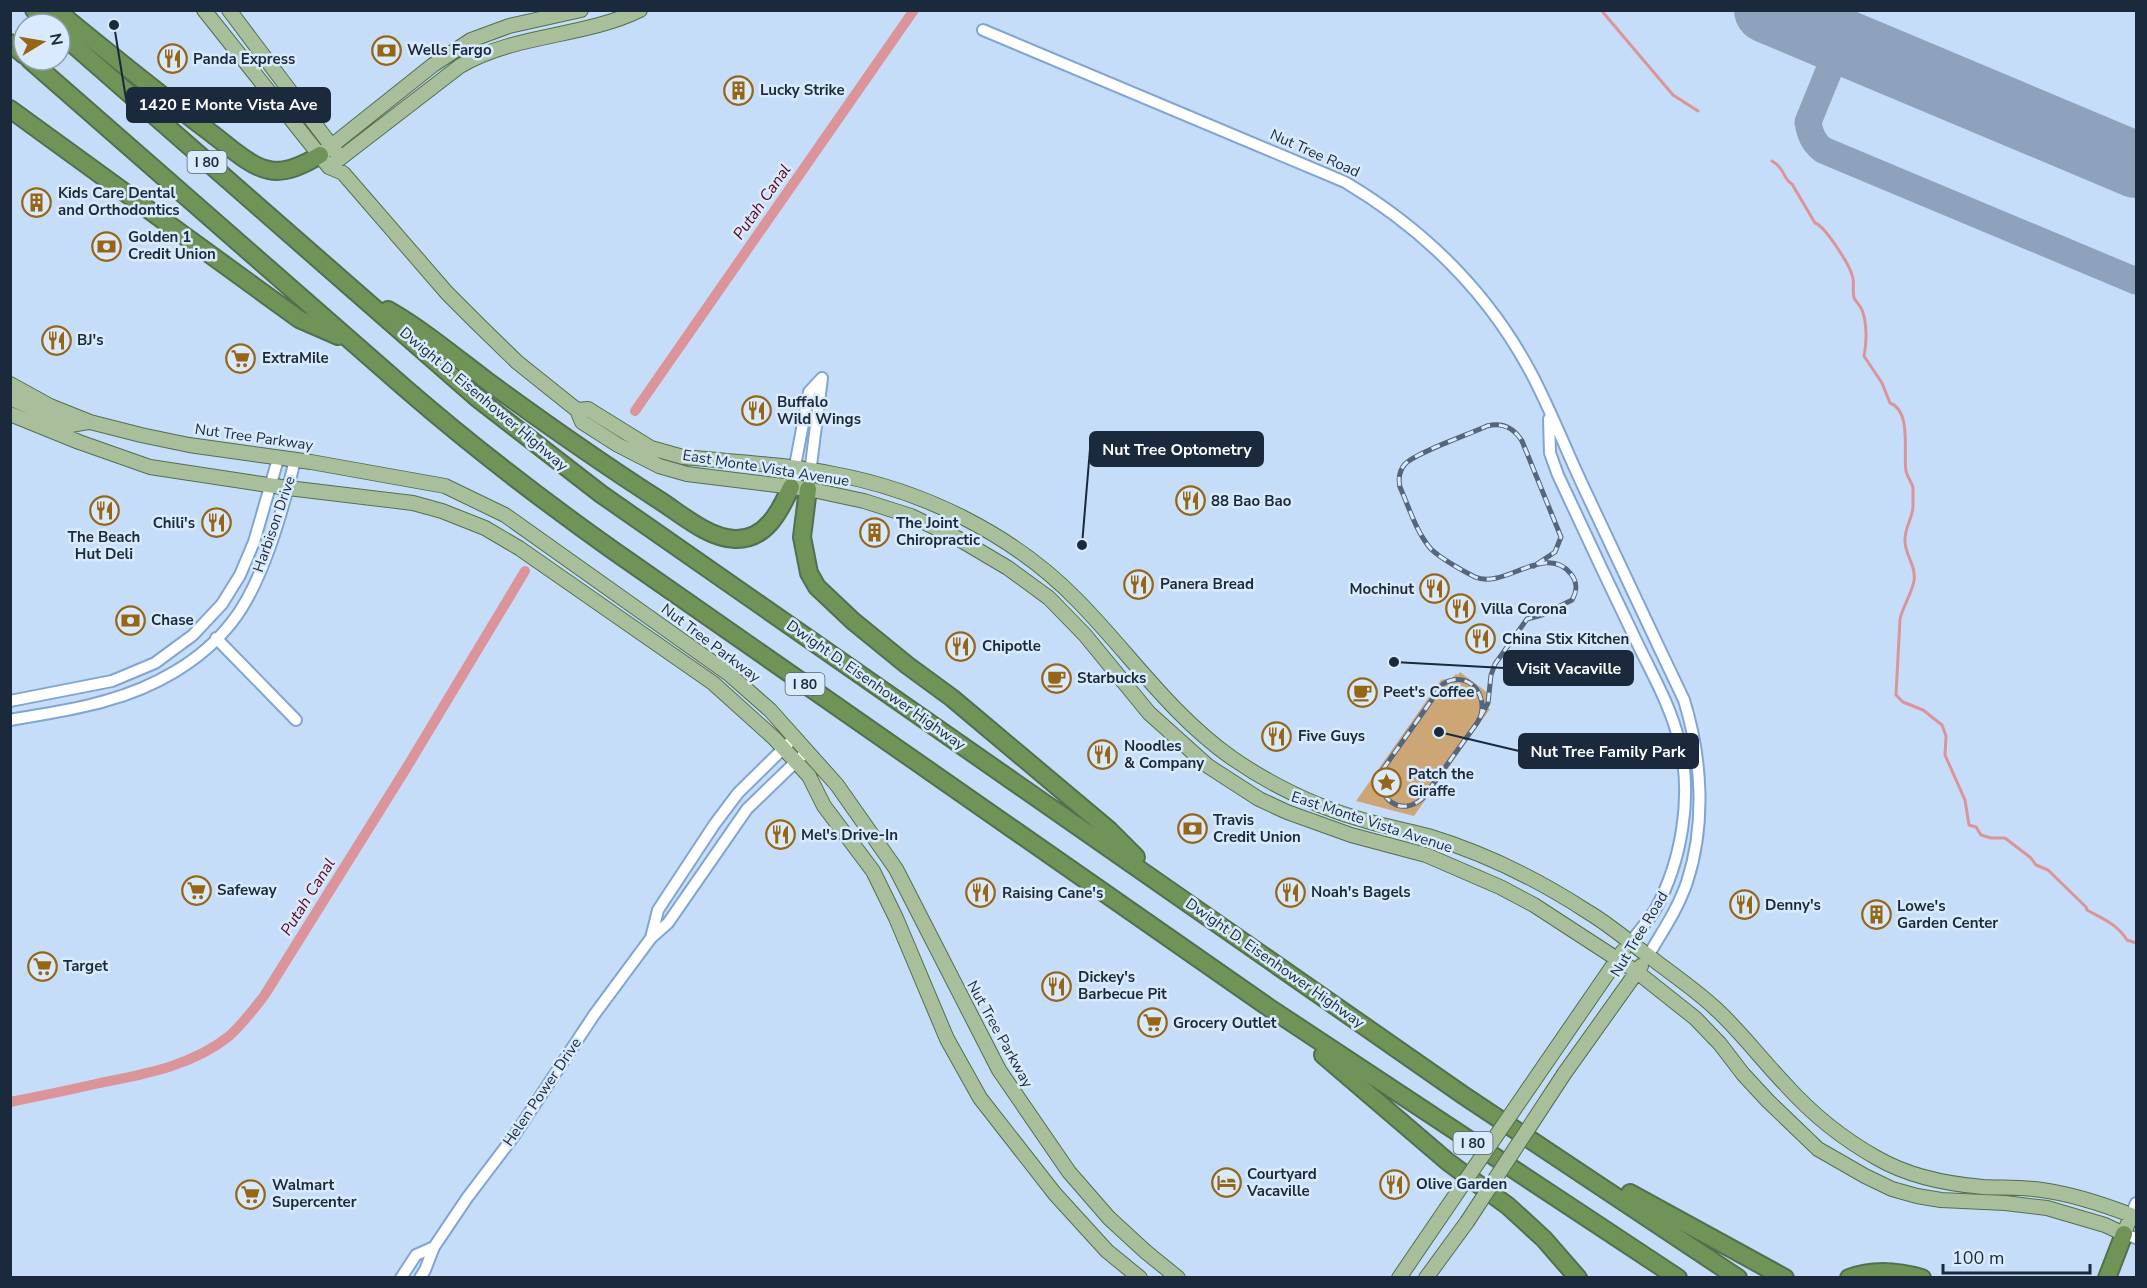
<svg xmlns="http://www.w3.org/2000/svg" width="2147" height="1288" viewBox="0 0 2147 1288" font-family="'Nunito Sans',sans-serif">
<rect width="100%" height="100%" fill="#c6ddfa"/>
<path fill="#cca775" d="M1460,672L1488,693L1486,706L1490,709L1414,816L1356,801L1441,680L1452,678L1456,674L1458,675Z"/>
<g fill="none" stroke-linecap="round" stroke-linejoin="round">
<path stroke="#db949a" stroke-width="3" d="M1601,10L1673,95L1698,111
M1772,161C1786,169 1782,178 1792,184L1815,223C1825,226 1849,264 1852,275C1855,282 1852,291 1854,298C1856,302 1860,305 1862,310C1867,323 1867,342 1864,356L1882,383L1890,403C1912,411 1903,453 1906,471C1907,477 1912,482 1913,488C1913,493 1913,501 1913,506C1913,518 1904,528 1905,542C1906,557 1916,565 1914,581C1911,595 1903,606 1900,619L1896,695L1903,702L1923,710L1942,725L1946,736L1945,755L1965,800L1969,825L1976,827L1981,835L1991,838H2005L2031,858L2036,865L2048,870L2086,907L2087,910C2103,919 2117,924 2127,940L2136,943"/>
<path stroke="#db949a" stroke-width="10" d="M635,411L914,10
M10,1102C40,1096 70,1090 100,1083C145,1074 191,1066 228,1037C242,1025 253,1010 264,996L407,767L525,571"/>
<path stroke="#8ea2bb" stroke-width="27" d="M1841,41L1808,122C1810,134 1813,142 1823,150L2136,281"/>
<path stroke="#8ea2bb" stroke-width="66" d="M1767,10L2136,165"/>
<defs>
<path id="minor" d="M983,30L1345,182C1422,228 1487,291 1530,371C1550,408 1565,448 1583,486C1617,558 1650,629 1684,700C1702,758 1706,824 1687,882C1678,909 1662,932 1648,956
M1549,419L1550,453L1558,475C1582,527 1607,580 1632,632C1648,667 1670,703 1679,741C1693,795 1682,861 1655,910C1648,921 1638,932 1630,943
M791,487L809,392L822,378
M808,489L822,378
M216,638L296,720
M10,701L112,681L155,663L193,635L222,604L240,575L254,542L278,459
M10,720C42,714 75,710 105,701C153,688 201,662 232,622C263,583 283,509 295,460
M651,938L658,910L714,825L738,793L795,737
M2136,1203L2131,1215L2136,1217
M2124,1234L2136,1238
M401,1278L416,1255L434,1247
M420,1278L425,1270L434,1247L467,1198L514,1136L594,1015L651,938L668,923L747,809L807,751"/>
<path id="major" d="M204,10L329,167L343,173L447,293L478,324L517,362L577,410L582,422L618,445L659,466L687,474L808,489L864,501L911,516L959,539L1008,568L1049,598L1085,635L1149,713L1208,766L1259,799L1287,812L1351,835L1426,855L1500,887L1534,905L1637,972L1695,1018L1720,1044L1743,1074L1768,1101L1818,1149L1865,1176L1892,1189L1917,1196L1941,1200L2005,1203L2047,1208L2105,1225L2124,1234L2131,1215C2102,1204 2072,1194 2042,1190C2022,1187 2002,1188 1983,1187C1947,1184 1908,1176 1877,1158C1843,1139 1811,1113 1785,1084C1762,1060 1741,1032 1716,1009C1696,990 1672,974 1650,957C1629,942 1610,925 1588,912C1539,880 1484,853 1428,836C1409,831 1389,827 1370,822C1321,809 1274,787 1232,758C1171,715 1130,654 1078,601C1014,535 925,491 834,474C784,464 733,462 683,457L651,448L588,409L577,410
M229,10L336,152
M320,155L433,65L471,40L509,26L581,10
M329,167L460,66C517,33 582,38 640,10
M10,384L50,406L90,422L141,435L189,445L311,462L445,486L505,515L729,674L770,710L837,785L896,869L999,1070L1069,1172L1109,1218L1146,1252L1178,1278
M10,398L71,425L88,422
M10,414L79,442L150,467L288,488L413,503L442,511L485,528L519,548L713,683L774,738L809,776L824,806L873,871L896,918L947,1039L980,1098L1055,1194L1107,1251L1140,1278
M1546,1063L1623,951
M1564,1074L1641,966
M1399,1278L1446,1209
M1426,1278L1467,1222"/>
<path id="highway" d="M34,10L49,24
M56,10C107,52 158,93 211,133C226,144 250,167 269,170C286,174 305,164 320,155
M60,33L477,398L601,494L1463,1095L1738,1278
M10,43L24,55
M30,60L406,389C473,447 542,500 614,551L1268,1007L1678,1278
M10,109L299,319L338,336
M388,310C423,330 454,356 487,381C543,422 600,462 659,500C681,514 708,538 735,539C766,540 780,511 791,487
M808,489L802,537L809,573L817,587L853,621L907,665L952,698L1109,830L1136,857
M1323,1055L1448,1162L1508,1206L1544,1239L1578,1278
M1630,1193L1785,1278
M1849,1278C1872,1269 1898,1271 1922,1278
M2107,1278L2124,1234"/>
</defs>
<use href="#minor" stroke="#80a5d3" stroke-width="14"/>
<use href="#major" stroke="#526f4e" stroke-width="16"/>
<use href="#highway" stroke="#526f4e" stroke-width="20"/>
<use href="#minor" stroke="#fff" stroke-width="10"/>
<use href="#major" stroke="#a9bf9b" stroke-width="14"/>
<use href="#highway" stroke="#709458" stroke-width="16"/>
<defs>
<path id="rail" d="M1480,718C1489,694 1467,669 1443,684L1381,772C1376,799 1401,818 1423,798L1477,723L1488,703L1491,675L1495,664L1527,619L1542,615L1572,600C1577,591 1578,583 1571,574C1546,542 1504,590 1475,577C1463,571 1440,558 1431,549C1416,532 1409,507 1400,487C1398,478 1399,471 1405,464C1415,453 1470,434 1487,426C1502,422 1514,428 1522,441L1561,537L1555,552L1534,566"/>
</defs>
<use href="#rail" stroke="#55667c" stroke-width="5"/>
<use href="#rail" stroke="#daeafd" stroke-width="3" stroke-dasharray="9" stroke-linecap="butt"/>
<defs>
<path id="major-bridge" d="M1446,1209L1546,1063
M1467,1222L1564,1074"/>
</defs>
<use href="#major-bridge" stroke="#526f4e" stroke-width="16" stroke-linecap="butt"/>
<use href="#major-bridge" stroke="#a9bf9b" stroke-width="14"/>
</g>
<defs>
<symbol id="bank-ring" viewBox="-11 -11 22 22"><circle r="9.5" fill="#daeafd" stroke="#966616" stroke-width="1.5"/><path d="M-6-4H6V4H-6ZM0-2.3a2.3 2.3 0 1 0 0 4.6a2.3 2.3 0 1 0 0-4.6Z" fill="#966616"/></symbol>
<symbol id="restaurant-ring" viewBox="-11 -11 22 22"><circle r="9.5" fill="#daeafd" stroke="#966616" stroke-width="1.5"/><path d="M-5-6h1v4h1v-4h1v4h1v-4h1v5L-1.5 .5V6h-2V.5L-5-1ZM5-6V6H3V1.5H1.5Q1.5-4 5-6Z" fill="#966616"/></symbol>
<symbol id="building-ring" viewBox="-11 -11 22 22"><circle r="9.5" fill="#daeafd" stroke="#966616" stroke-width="1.5"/><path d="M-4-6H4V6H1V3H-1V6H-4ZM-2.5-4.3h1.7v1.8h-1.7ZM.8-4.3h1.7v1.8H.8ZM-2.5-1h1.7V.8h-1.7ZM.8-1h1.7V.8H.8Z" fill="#966616"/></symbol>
<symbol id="supermarket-ring" viewBox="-11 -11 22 22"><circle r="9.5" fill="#daeafd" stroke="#966616" stroke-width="1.5"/><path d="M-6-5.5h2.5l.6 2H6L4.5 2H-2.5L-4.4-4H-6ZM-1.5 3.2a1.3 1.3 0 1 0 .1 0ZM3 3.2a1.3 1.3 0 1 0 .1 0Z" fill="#966616"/></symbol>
<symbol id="cafe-ring" viewBox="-11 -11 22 22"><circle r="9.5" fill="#daeafd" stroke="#966616" stroke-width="1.5"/><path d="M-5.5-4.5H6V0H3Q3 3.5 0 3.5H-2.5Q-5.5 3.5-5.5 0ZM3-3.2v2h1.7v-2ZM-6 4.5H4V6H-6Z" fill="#966616"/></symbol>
<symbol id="sight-ring" viewBox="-11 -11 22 22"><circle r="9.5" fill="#daeafd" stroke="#966616" stroke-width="1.5"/><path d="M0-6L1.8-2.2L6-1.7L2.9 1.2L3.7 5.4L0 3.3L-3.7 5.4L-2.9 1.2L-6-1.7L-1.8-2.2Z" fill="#966616"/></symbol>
<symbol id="hotel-ring" viewBox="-11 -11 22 22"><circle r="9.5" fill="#daeafd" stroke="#966616" stroke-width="1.5"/><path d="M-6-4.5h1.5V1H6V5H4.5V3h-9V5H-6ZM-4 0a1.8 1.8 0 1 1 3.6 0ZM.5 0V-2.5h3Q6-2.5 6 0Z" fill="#966616"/></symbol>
</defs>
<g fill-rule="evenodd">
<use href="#bank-ring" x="370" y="34" width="33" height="33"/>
<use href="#restaurant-ring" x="156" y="42" width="33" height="33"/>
<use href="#building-ring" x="722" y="74" width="33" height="33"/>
<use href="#building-ring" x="20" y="186" width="33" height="33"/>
<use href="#bank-ring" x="90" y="230" width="33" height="33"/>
<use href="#restaurant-ring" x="40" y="324" width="33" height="33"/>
<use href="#supermarket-ring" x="224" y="342" width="33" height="33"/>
<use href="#restaurant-ring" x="740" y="394" width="33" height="33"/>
<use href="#restaurant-ring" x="1174" y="484" width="33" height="33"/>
<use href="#restaurant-ring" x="88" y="494" width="33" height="33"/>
<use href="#restaurant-ring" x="200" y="506" width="33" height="33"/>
<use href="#building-ring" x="858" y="516" width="33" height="33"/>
<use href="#restaurant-ring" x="1122" y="568" width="33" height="33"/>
<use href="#restaurant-ring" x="1418" y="572" width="33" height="33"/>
<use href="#restaurant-ring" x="1444" y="592" width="33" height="33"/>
<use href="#bank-ring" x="114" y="604" width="33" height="33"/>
<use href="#restaurant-ring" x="1464" y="622" width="33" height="33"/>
<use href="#restaurant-ring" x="944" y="630" width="33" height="33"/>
<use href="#cafe-ring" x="1040" y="662" width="33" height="33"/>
<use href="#cafe-ring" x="1346" y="676" width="33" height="33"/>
<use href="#restaurant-ring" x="1260" y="720" width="33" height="33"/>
<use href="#restaurant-ring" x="1086" y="738" width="33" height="33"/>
<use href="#sight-ring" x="1370" y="766" width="33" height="33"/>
<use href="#bank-ring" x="1176" y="812" width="33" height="33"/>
<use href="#restaurant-ring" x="764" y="818" width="33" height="33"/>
<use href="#supermarket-ring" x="180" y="874" width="33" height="33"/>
<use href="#restaurant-ring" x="1274" y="876" width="33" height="33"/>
<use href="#restaurant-ring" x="964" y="876" width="33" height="33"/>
<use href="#restaurant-ring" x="1728" y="888" width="33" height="33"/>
<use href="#building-ring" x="1860" y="898" width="33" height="33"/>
<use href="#supermarket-ring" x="26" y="950" width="33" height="33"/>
<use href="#restaurant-ring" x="1040" y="970" width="33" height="33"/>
<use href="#supermarket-ring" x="1136" y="1006" width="33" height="33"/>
<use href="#hotel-ring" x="1210" y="1166" width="33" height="33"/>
<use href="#restaurant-ring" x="1378" y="1168" width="33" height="33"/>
<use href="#supermarket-ring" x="234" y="1178" width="33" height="33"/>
</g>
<g text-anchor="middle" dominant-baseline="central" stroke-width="5" stroke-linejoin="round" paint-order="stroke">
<g fill="#daeafd" stroke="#546375" stroke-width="1.5">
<rect x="187.5" y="151" width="39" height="22" rx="4.5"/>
<rect x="785.5" y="673" width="39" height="22" rx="4.5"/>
<rect x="1453.5" y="1132" width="39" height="22" rx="4.5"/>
</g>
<g font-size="14" font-weight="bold" fill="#1a293b">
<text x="207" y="162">I 80</text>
<text x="805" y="684">I 80</text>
<text x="1473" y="1143">I 80</text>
</g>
<g font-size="15" font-weight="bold" fill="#1a293b" stroke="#daeafd" text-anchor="start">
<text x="407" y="50">Wells Fargo</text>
<text x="193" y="59">Panda Express</text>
<text x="760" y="90">Lucky Strike</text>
<text x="58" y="193">Kids Care Dental<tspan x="58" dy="17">and Orthodontics</tspan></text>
<text x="128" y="237">Golden 1<tspan x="128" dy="17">Credit Union</tspan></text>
<text x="77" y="340">BJ's</text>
<text x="262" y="358">ExtraMile</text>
<text x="777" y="402">Buffalo<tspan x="777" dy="17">Wild Wings</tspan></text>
<text x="1211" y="501">88 Bao Bao</text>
<text x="195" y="523" text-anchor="end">Chili's</text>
<text x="896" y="523">The Joint<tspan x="896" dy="17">Chiropractic</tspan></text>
<text x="104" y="537" text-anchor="middle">The Beach<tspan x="104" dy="17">Hut Deli</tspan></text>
<text x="1160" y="584">Panera Bread</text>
<text x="1414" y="589" text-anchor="end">Mochinut</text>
<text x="1481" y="609">Villa Corona</text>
<text x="151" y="620">Chase</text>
<text x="1502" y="639">China Stix Kitchen</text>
<text x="982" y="646">Chipotle</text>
<text x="1077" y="678">Starbucks</text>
<text x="1383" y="692">Peet's Coffee</text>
<text x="1298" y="736">Five Guys</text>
<text x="1124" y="746">Noodles<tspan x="1124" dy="17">&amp; Company</tspan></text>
<text x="1408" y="774">Patch the<tspan x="1408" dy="17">Giraffe</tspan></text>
<text x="1213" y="820">Travis<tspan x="1213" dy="17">Credit Union</tspan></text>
<text x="801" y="835">Mel's Drive-In</text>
<text x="217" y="890">Safeway</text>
<text x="1311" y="892">Noah's Bagels</text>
<text x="1002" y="893">Raising Cane's</text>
<text x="1765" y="905">Denny's</text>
<text x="1897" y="906">Lowe's<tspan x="1897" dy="17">Garden Center</tspan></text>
<text x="63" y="966">Target</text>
<text x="1078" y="977">Dickey's<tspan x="1078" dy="17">Barbecue Pit</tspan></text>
<text x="1173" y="1023">Grocery Outlet</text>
<text x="1247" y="1174">Courtyard<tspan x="1247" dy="17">Vacaville</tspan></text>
<text x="1416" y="1184">Olive Garden</text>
<text x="272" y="1185">Walmart<tspan x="272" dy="17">Supercenter</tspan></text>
</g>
<g font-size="15" fill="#1a293b" stroke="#daeafd">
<text transform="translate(1315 153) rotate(24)">Nut Tree Road</text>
<text transform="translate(484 399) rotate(40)">Dwight D. Eisenhower Highway</text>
<text transform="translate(254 437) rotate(8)">Nut Tree Parkway</text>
<text transform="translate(766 468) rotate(9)">East Monte Vista Avenue</text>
<text transform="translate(274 524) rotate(-71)">Harbison Drive</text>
<text transform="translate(711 643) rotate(37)">Nut Tree Parkway</text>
<text transform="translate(876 685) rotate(35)">Dwight D. Eisenhower Highway</text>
<text transform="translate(1372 822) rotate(18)">East Monte Vista Avenue</text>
<text transform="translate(1639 934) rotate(-59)">Nut Tree Road</text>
<text transform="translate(1275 963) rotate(35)">Dwight D. Eisenhower Highway</text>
<text transform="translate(1000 1034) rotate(61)">Nut Tree Parkway</text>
<text transform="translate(542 1092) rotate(-56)">Helen Power Drive</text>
</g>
<g font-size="16" font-style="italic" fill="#5b041c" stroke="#daeafd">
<text transform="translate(762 202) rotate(-55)">Putah Canal</text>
<text transform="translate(308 897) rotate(-58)">Putah Canal</text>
</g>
</g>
<path fill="none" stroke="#1a293b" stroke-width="2" d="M114 25L127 105M1082 545L1090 449M1394 662L1504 668M1439 732L1519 751"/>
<g fill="#1a293b" stroke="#daeafd" stroke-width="2">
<circle cx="114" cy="25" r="6"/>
<circle cx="1082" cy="545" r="6"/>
<circle cx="1394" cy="662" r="6"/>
<circle cx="1439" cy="732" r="6"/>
</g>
<g fill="#1a293b" stroke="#1a293b" stroke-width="2">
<rect x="127" y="88" width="203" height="34" rx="6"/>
<rect x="1090" y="432" width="173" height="34" rx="6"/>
<rect x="1504" y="651" width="129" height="34" rx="6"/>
<rect x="1519" y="734" width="179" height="34" rx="6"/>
</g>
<g font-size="16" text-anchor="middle" font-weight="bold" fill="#fff">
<text x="228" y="110">1420 E Monte Vista Ave</text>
<text x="1177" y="455">Nut Tree Optometry</text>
<text x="1569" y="674">Visit Vacaville</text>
<text x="1608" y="757">Nut Tree Family Park</text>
</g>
<rect width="2147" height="1288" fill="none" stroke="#1a293b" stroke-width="24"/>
<g transform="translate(42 42) rotate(79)"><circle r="28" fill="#daeafd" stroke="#8d9daf" stroke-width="1.5"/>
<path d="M0-4.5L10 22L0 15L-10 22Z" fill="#966616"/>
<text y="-9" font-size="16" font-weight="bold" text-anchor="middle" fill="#1a293b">N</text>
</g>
<path d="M1943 1264v9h147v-9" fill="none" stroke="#1a293b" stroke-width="3"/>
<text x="1952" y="1264" font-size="18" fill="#1a293b" stroke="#daeafd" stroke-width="4.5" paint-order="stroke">100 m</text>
</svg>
